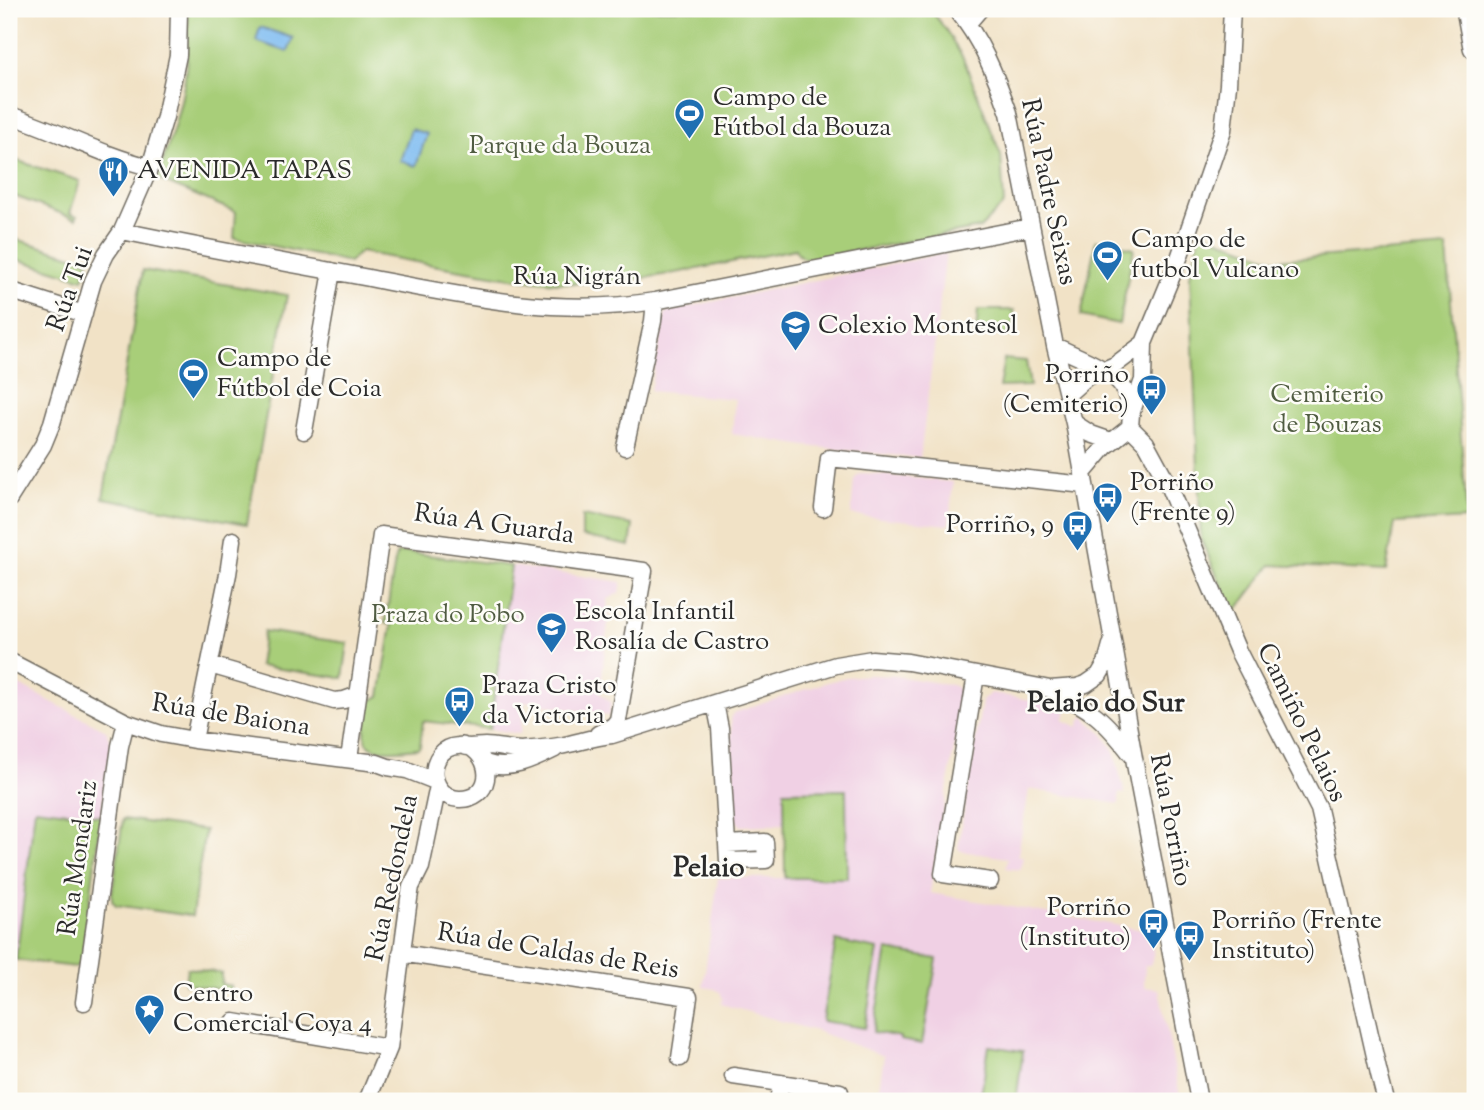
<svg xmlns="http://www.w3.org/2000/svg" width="1484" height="1110" viewBox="0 0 1484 1110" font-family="'Sorts Mill Goudy',serif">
<rect width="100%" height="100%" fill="#fdfcf7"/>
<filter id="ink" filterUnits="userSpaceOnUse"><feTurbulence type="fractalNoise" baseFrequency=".0143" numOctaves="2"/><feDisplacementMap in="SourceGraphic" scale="14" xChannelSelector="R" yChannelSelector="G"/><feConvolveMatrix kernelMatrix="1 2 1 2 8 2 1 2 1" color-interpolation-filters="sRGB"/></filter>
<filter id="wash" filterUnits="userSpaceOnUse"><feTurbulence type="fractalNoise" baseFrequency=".00686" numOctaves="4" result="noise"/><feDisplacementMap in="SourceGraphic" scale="28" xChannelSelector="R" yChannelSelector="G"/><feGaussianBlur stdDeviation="1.57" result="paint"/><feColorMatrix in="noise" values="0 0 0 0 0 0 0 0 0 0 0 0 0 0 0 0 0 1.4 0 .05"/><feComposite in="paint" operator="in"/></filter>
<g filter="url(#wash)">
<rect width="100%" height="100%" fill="#f1e2c6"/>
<path fill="#f0d0e4" d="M946,253L920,458L806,446L732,434L735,399L650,391L665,315L668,311Z
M864,473L953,482L949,525L851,515L854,480L858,475Z
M511,566L622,582L620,593L608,599L607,611L609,614L600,693L611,702L609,716L525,701L520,734L490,729Z
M868,675L895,676L952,685L957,687L961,694L962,699L930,893L1150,931L1154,957L1150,965H1145L1144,987L1159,989L1181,1101H877L884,1056L816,1031L721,1004L723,999L720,992L715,989L703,987L718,878H786L788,855L785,824L743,826L740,825L735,819L731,717L733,713L828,682L847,677Z
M9,680L106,730L111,744L101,816L35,809L9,1010Z
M991,693L1063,706L1068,708L1063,720L1078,727L1083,716L1102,733L1114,751L1125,794L1119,793V804L1029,789L1018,855L1023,857L1020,870L1006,868L1008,858L961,851L958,848L982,702L983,699Z"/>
<path fill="#a8ce79" stroke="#6a7c52" stroke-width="2" d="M188,9H287L298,12L299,9H930L946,30L963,58L1001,155L1004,204L980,228L812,259C803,260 799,257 795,249C725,263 654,281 583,283C553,284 522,280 492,275C448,268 404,260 360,252L349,262L234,238L236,212L157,179C167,148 179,117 184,85C188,60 188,34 188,9Z
M9,158L80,181L70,213L77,216L76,219L9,194Z
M1201,232L1276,260L1447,247L1467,519L1395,523L1386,571L1271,565L1234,613L1201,540L1190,276Z
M9,237L89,261L83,279L9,257Z
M1096,240L1134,248L1119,324L1081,316Z
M143,270L287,295L247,524L103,498Z
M978,310H1014V336L976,332Z
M1004,359L1026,361L1030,386L999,387Z
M582,516L633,525L630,546L582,536Z
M405,552L511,566L490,729L423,721L420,746L418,748C404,749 365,757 365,735C365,724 369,712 370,701L380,696L392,625L385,623L396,555L398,553Z
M264,631L348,643L343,678L259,666Z
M846,790L847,878H785L784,791Z
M35,808L101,816L82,961L79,965L75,967L16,960Z
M123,819L205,830L192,916L116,905L112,900V893Z
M836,941L878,949L865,1028L822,1021Z
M887,950L937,959L922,1044L900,1040V1037L873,1032Z
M187,968L222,973L221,984L231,986L230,991L185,984Z
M989,1046L1023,1051L1016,1101H980Z"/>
<path fill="#7dbbf1" stroke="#54738e" stroke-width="2" d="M260,27L293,38L288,52L256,41Z
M411,129L427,134L416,166L400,161Z"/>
</g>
<g filter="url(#ink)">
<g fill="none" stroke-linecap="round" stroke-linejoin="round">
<defs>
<path id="minor" d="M956,9C981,39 996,76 1009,113L1055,346L1074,423L1137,775L1199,1101
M968,23L980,9
M9,115C57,130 100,155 150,167
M122,231C199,247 276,261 353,275C454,294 552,318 655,301L1031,227
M9,290L84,314
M1055,346C1075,356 1110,368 1123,387C1127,394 1128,405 1131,414
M1068,394L1087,377L1115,365L1144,343
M1074,423L1091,434L1111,441
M1130,427L1146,443L1165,478L1238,651L1319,809L1379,1074L1386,1101
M304,431L332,271
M625,447L653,321L655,301
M1083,473L1105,447L1130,427L1131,414L1143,380L1144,343L1178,261L1223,130L1228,85L1232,9
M9,499L43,445L52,423L93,281L106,254L122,231L150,167L165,117L178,55L179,9
M823,508L829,458L1085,485
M9,661L126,722L161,734L194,740L377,763L388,767L407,770L435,781
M210,665L334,701L344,700L358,695
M976,675L943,874L990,881
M1052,690C1091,708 1105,720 1131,754
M715,703L720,728L727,844L728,861L766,860L765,842L727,844
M194,740L228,574L233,540
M470,747C496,763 490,800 459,799C427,797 426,748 458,746C467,745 459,746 469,747C474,747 479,746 485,746C497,746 510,750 522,750C534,749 547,748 559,746C577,743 592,737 612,735L836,665L872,659L908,662L1050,689L1077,687L1086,684L1099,675L1106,663L1111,645
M349,759L381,535L644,571L618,720L613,726L598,734
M485,763C509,772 533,760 555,749
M401,953L689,997L680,1058
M84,1002L120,746L126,722
M234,1022L389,1048
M733,1076L840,1092
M367,1101L389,1048L409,899L411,887L421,867L438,786
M778,1101L781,1083"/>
<path id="highway" d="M1468,9L1475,47"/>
</defs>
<use href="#minor" stroke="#706b61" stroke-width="19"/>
<use href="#highway" stroke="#706b61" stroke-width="26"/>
<use href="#minor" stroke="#fff" stroke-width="16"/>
<use href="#highway" stroke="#fff" stroke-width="23"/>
</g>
</g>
<defs>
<symbol id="stadium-pin" viewBox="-11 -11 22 30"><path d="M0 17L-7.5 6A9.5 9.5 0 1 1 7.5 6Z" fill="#1f6fb2" stroke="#fdfcf7"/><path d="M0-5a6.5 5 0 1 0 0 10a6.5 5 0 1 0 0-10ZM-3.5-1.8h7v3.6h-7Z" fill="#fff"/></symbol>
<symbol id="restaurant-pin" viewBox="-11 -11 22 30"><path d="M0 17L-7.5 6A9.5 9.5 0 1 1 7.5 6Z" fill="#1f6fb2" stroke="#fdfcf7"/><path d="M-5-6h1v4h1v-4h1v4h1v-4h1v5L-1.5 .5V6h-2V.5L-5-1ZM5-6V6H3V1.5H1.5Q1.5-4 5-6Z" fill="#fff"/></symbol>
<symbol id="school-pin" viewBox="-11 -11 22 30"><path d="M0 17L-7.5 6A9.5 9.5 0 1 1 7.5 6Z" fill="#1f6fb2" stroke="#fdfcf7"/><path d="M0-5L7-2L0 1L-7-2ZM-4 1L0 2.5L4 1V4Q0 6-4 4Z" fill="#fff"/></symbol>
<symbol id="bus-pin" viewBox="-11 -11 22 30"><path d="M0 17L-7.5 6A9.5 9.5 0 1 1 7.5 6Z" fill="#1f6fb2" stroke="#fdfcf7"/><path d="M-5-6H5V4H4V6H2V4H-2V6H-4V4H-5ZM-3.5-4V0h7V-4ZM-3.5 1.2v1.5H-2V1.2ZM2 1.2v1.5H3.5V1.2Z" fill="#fff"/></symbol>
<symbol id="sight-pin" viewBox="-11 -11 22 30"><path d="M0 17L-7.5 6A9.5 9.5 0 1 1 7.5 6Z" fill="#1f6fb2" stroke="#fdfcf7"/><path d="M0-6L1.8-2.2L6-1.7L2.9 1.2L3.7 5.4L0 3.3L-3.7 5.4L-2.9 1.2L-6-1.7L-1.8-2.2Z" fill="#fff"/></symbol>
</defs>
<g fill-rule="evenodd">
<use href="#stadium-pin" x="672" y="96" width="35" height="47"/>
<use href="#restaurant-pin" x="96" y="154" width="35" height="47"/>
<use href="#stadium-pin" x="1090" y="238" width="35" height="47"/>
<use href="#school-pin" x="778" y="308" width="35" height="47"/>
<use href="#stadium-pin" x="176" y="356" width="35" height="47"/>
<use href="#bus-pin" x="1134" y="372" width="35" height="47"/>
<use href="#bus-pin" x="1090" y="480" width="35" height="47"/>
<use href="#bus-pin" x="1060" y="508" width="35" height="47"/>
<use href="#school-pin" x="534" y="610" width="35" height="47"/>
<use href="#bus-pin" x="442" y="684" width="35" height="47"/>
<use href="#bus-pin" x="1136" y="906" width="35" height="47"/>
<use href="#bus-pin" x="1172" y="918" width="35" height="47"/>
<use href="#sight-pin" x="132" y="992" width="35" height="47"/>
</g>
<g text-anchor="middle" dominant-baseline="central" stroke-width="5" stroke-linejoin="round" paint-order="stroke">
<g font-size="26" fill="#2b2b2b" stroke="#fdfcf7" text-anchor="start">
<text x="713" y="98">Campo de<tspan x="713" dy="30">Fútbol da Bouza</tspan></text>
<text x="137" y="171">AVENIDA TAPAS</text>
<text x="1131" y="240">Campo de<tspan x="1131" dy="30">futbol Vulcano</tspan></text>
<text x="818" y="326">Colexio Montesol</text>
<text x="217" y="359">Campo de<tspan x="217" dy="30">Fútbol de Coia</tspan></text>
<text x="1129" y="375" text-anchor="end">Porriño<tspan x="1129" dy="30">(Cemiterio)</tspan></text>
<text x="1130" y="483">Porriño<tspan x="1130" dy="30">(Frente 9)</tspan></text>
<text x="1054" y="525" text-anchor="end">Porriño, 9</text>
<text x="575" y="612">Escola Infantil<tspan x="575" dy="30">Rosalía de Castro</tspan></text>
<text x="482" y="686">Praza Cristo<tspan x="482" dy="30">da Victoria</tspan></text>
<text x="1131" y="908" text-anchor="end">Porriño<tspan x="1131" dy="30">(Instituto)</tspan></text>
<text x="1212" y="921">Porriño (Frente<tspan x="1212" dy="30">Instituto)</tspan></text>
<text x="173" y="994">Centro<tspan x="173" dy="30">Comercial Coya 4</tspan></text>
</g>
<g font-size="26" fill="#505c42" stroke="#fdfcf7">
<text x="560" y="146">Parque da Bouza</text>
<text x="1327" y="395">Cemiterio<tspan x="1327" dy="30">de Bouzas</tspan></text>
<text x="448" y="615">Praza do Pobo</text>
</g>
<g font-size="26" fill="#2b2b2b" stroke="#fdfcf7">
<text transform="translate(1048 192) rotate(78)">Rúa Padre Seixas</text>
<text x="577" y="277">Rúa Nigrán</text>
<text transform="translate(71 289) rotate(-70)">Rúa Tui</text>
<text transform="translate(494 525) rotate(8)">Rúa A Guarda</text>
<text transform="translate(231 716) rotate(9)">Rúa de Baiona</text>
<text transform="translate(1301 723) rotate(64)">Camiño Pelaios</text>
<text transform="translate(1170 820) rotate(79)">Rúa Porriño</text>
<text transform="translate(79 858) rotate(-82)">Rúa Mondariz</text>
<text transform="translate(393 878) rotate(-78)">Rúa Redondela</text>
<text transform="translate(558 952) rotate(9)">Rúa de Caldas de Reis</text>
</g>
<g font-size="28" font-weight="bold" fill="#2b2b2b" stroke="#fdfcf7">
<text x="1106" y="704">Pelaio do Sur</text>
<text x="709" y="869">Pelaio</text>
</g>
</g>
<rect width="1484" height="1110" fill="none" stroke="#fdfcf7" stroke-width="35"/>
</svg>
